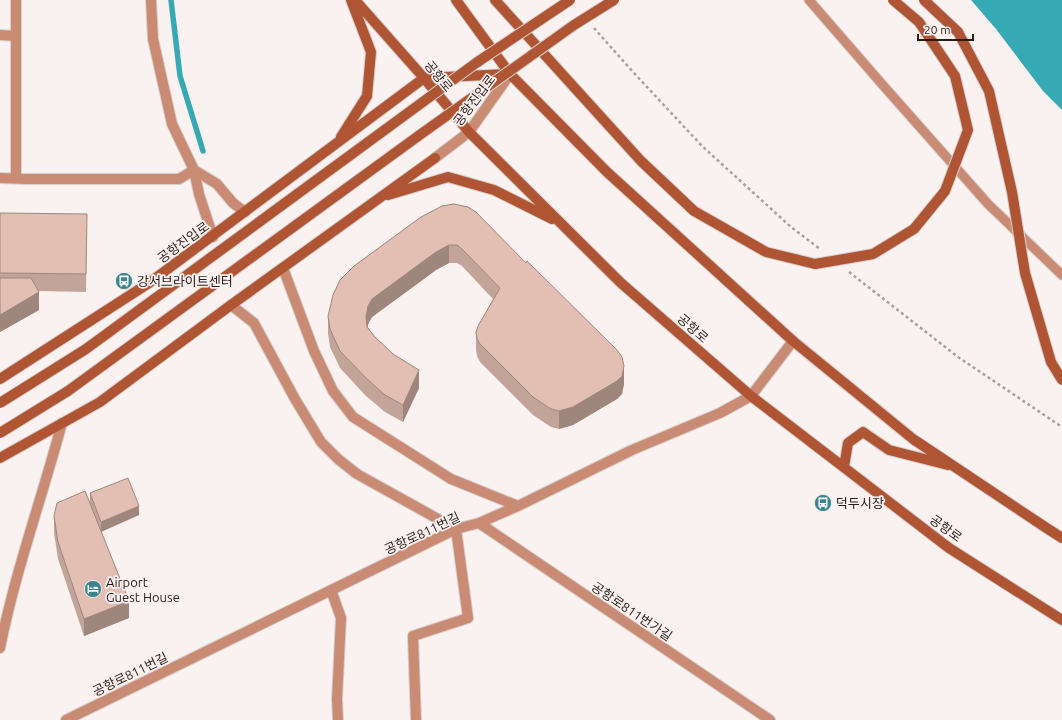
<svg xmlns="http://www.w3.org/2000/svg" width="1062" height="720" viewBox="0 0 1062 720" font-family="Ubuntu,'Noto Sans KR',sans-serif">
<rect width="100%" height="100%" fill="#faf2f0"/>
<path fill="#37a9b5" d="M971,0H1062V110L1043,91L996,29Z"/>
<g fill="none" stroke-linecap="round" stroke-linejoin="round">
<path stroke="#37a9b5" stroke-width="5.5" d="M171,0L180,76L203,151"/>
<defs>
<path id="lane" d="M809,0L881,83L988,204L1062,275"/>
<path id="street" d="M16,0V178
M151,0L153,39L172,124L194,170L199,194L213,237
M0,35L16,36
M435,158L469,132L510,74
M0,178L27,179H179L194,170L217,184L233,203L245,212
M283,268L314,351L333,391L353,417L451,479L518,506
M231,305L254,323L295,399L321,442L338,459L357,474L456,529L468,618L413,636L416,720
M479,523L770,720
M331,590L341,618L337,699L338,720
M0,648C15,572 42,498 62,423
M66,720L456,529L479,523L518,506L632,450L720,413L751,396L793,341"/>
<path id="secondary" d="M355,0L424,78L469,132L621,283L751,396L949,548L1062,620
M456,0L510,74L607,172L793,341L913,439L1048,529L1062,538
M495,0L641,161L694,211L766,252L815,264
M341,137L367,96L371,52L351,0
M388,195L448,177L494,190L552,219
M0,379L149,283L424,78L508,74
M0,458L100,402L231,305L435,158
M844,467L848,443L863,432L889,450L948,465"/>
</defs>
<use href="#lane" stroke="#d8d0cd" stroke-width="11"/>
<use href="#street" stroke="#d8d0cd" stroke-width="12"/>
<use href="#secondary" stroke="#d8d0cd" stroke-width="12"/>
<path stroke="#a89e9b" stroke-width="2.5" stroke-dasharray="3 3" stroke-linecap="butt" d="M594,28L633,72L702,146L791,227L820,249
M849,272L958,357L1062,427"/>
<use href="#lane" stroke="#c98b74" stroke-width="9"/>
<use href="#street" stroke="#c98b74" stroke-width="10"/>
<use href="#secondary" stroke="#af5534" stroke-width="10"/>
<defs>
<path id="secondary-bridge" d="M924,0L958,32L989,91L1012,192L1025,273L1051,362L1062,380
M815,264L873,254L914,229L945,191L968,130L955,76L919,22L893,0
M0,403L86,349L476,63L570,0
M0,433L68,391L421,134L574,25L614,0"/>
</defs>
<use href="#secondary-bridge" stroke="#d8d0cd" stroke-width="12" stroke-linecap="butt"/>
<use href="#secondary-bridge" stroke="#af5534" stroke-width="10"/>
</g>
<path fill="#c2a499" d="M442,206L624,384L622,394L617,399L573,425L559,429L551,427L533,415L480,362L477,356L476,350V332L493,299L462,266L457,263H449L436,270L372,317L368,324L367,326L375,337L419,388L403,422L385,412L366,396L340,368L330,347L328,333V316Z
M0,213L87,232L86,292L39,291V310L0,332Z
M90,493L139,515L101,531L129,618L84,636L58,559L54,533V516L90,501Z"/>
<path fill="#9e867d" d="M449,245V263L436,270L372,317L368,324L366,335V317L368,306L372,299L436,252Z
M39,292V310L0,332V315Z
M624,366V384L622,394L617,399L573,425L559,429V411Z
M419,370V388L403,422V405Z
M139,506V515L101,532V522Z
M129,601V618L84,636V619Z"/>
<path fill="#e2bfb2" stroke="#9e867d" d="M454,204L468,207L476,212L526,263L527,261L617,350L622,357L624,366L622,376L617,381L573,407L559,411L551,409L533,397L480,344L477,339L476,332L478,326L500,288L462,249L457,245H449L436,252L372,299L368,306L366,317L367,327L375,337L393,354L419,370L403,405L385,395L366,378L340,351L330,329L328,316L333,295L340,280L354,266L421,217L442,206Z
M0,213L87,214L86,274L0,273Z
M0,278H31L39,292L0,315Z
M128,478L139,506L101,522L90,493Z
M85,491L129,601L84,619L58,542L54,516L57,503Z"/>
<defs>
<symbol id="bus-disc" viewBox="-11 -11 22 22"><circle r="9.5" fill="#3d848c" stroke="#faf2f0"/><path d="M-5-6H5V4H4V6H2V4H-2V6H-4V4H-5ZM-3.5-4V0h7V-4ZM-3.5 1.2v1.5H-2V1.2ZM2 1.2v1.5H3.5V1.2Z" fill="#fff"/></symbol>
<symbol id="hotel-disc" viewBox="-11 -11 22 22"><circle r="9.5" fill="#3d848c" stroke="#faf2f0"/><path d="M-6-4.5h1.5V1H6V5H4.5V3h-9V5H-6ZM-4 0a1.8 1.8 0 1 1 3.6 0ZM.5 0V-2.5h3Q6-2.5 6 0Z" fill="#fff"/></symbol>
</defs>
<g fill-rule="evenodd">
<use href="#bus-disc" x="114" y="271" width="20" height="20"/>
<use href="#bus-disc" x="813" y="493" width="20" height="20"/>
<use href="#hotel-disc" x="83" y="579" width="20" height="20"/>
</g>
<g text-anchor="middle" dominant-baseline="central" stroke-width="3.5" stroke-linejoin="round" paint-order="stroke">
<g font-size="13" fill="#281b17" stroke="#faf2f0">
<text transform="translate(439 76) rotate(50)">공항로</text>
<text transform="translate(474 100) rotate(-53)">공항진입로</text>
<text transform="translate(183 242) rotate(-36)">공항진입로</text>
<text transform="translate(693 328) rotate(41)">공항로</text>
<text transform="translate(946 528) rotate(36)">공항로</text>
<text transform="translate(422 533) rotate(-25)">공항로811번길</text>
<text transform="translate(632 611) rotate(34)">공항로811번가길</text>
<text transform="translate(130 674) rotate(-26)">공항로811번길</text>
</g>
<g font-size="13" fill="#281b17" stroke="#faf2f0" text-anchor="start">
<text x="137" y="281">강서브라이트센터</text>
<text x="836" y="503">덕두시장</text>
<text x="106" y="582">Airport<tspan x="106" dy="15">Guest House</tspan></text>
</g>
</g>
<path d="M918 34v6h55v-6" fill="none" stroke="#281b17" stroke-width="2"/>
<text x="924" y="34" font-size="12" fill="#281b17" stroke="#faf2f0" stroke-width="3" paint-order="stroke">20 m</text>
</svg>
